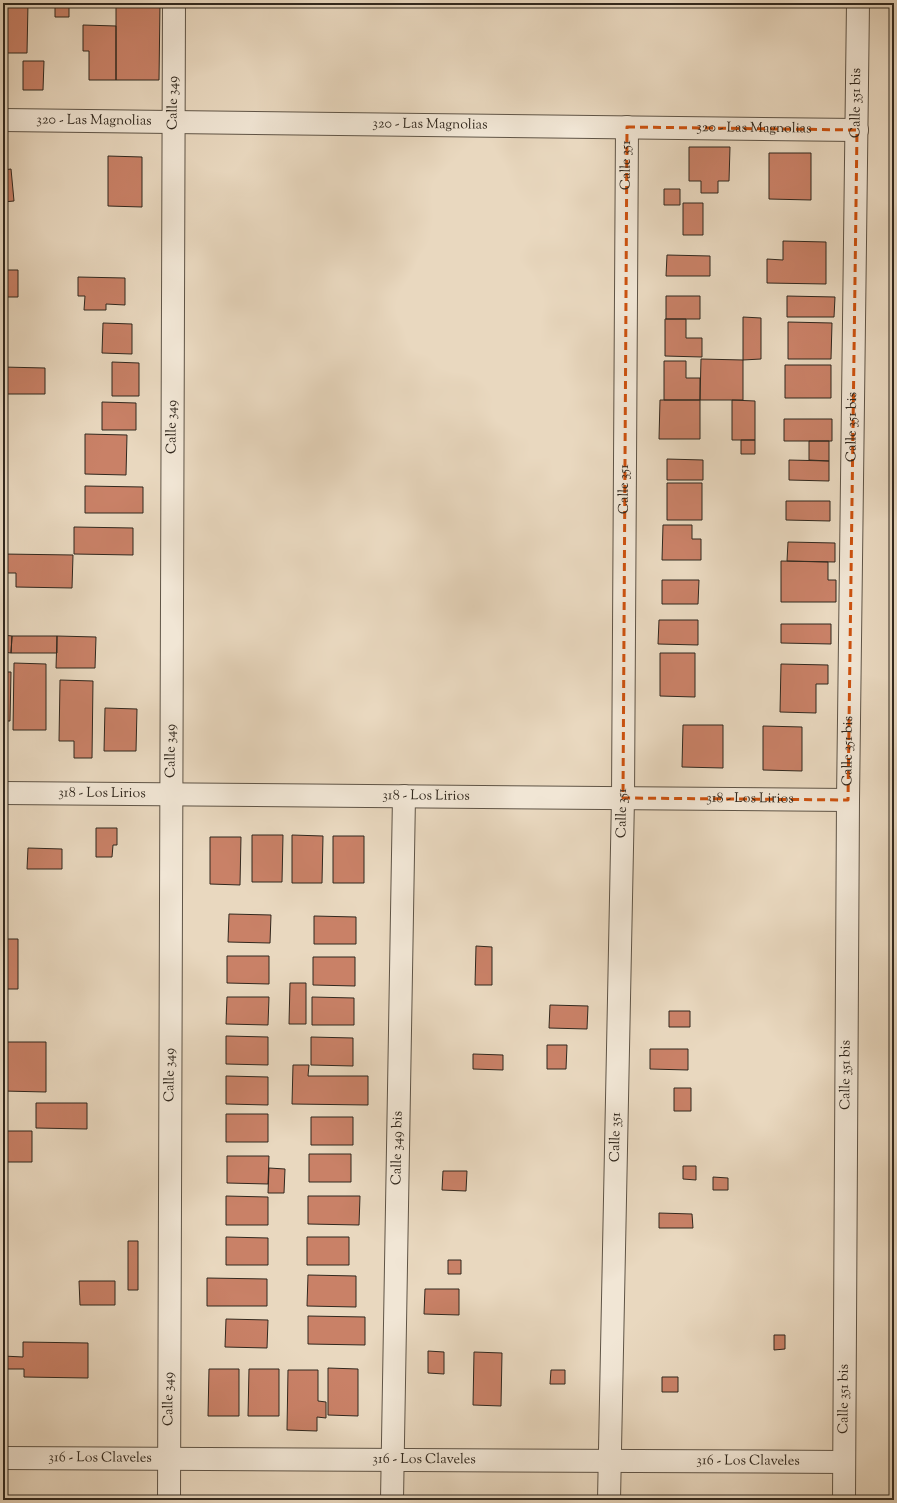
<svg xmlns="http://www.w3.org/2000/svg" width="897" height="1503" viewBox="0 0 897 1503" font-family="'Sorts Mill Goudy',serif">
<rect width="100%" height="100%" fill="#e9d8bf"/>
<filter id="stains"><feTurbulence type="fractalNoise" baseFrequency=".005" numOctaves="4"/><feColorMatrix values="0 0 0 0 .2 0 0 0 0 .09 0 0 0 0 .02 0 0 0 .5 -.17"/></filter>
<radialGradient id="worn" r=".72"><stop offset=".6" stop-color="#630" stop-opacity="0"/><stop offset="1" stop-color="#630" stop-opacity=".3"/></radialGradient>
<path fill="#c98167" stroke="#31281e" d="M3,3H28L27,53H3Z
M55,3H69V17H55Z
M116,3H160L159,80H116Z
M83,25L116,26V80H89V51H83Z
M23,61H44L43,90H23Z
M689,147H730L729,181H718V193H701V181H689Z
M769,153H811V200L769,199Z
M108,156L142,157V207L108,206Z
M11,169L14,201L3,202V170Z
M664,189H680V205H664Z
M683,203H703V235H683Z
M783,241L826,242V284L767,283V259L783,260Z
M667,255L710,256V276H666Z
M3,270H18V297H3Z
M78,277L125,278V305L106,304V310H84L85,296H78Z
M666,296H700V319H666Z
M787,296L835,297L834,317H787Z
M743,317L761,318V359L743,360Z
M665,319H686V338H702V357L665,356Z
M788,322L832,323L831,359H788Z
M103,323L132,324V354L102,353Z
M701,359L743,360V400H700Z
M664,361H686V378H700V400H664Z
M112,362L139,363V396H112Z
M785,365H831V398H785Z
M3,367L45,368V394H3Z
M660,400H700V439H659Z
M732,400L755,401V440H732Z
M102,402L136,403V430H102Z
M784,419H832V441H784Z
M85,434L127,435L126,475L85,474Z
M741,440H755V454H741Z
M809,441H829V461L809,460Z
M667,459L703,460V480H667Z
M789,460L829,461V481L789,480Z
M667,483H702V520H667Z
M85,486L143,487V513H85Z
M786,501H830V521L786,520Z
M663,525H692V539H701V560H662Z
M74,527L133,528V555L74,554Z
M788,542L835,543V562L787,561Z
M3,554L73,555L72,588L16,587V573H3Z
M781,561L828,562V580H836V602H781Z
M662,580H699L698,604H662Z
M659,620H698V645L658,644Z
M781,624H831V644L781,643Z
M3,635L12,636L11,653L3,652Z
M12,636H57V653H11Z
M57,636L96,637L95,668H56Z
M660,653H695V697L660,696Z
M14,663L46,664V730H13Z
M781,664L828,665V684H816V713L780,712Z
M3,672H11L10,721H3Z
M60,680L93,681L92,758H74V741H59Z
M105,708L137,709L136,751H104Z
M683,725H723V768L682,767Z
M763,726L802,727V771L763,770Z
M96,828H117V845H113L112,857H96Z
M252,835H283L282,882H252Z
M292,835L323,836L322,883H292Z
M333,836H364V883H333Z
M210,837H241L240,885L210,884Z
M28,848L62,849V869H27Z
M229,914L271,915L270,943L228,942Z
M314,916L356,917V944H314Z
M3,939H18V989H3Z
M476,946L492,947V985H475Z
M227,956H269V984L227,983Z
M313,957H355V986L313,985Z
M290,983H306V1024H289Z
M227,997H269L268,1025L226,1024Z
M312,997L354,998V1025H312Z
M550,1005L588,1006L587,1029L549,1028Z
M669,1011H690V1027H669Z
M226,1036L268,1037V1065L226,1064Z
M3,1037H5V1042H46V1092L3,1091Z
M311,1037L353,1038V1066L311,1065Z
M547,1045H567L566,1069H547Z
M650,1049H688V1070L650,1069Z
M473,1054L503,1055V1070L473,1069Z
M293,1065H309L308,1076H368V1105L292,1104Z
M226,1076L268,1077V1105L226,1104Z
M674,1088H691V1111H674Z
M36,1103H87V1129L36,1128Z
M226,1114H268V1142H226Z
M311,1117H353V1145H311Z
M3,1131H32V1162H3Z
M309,1154H351V1182H309Z
M227,1156H269L268,1184L227,1183Z
M683,1166H696V1180L683,1179Z
M269,1168L285,1169L284,1193H268Z
M443,1171H467L466,1191L442,1190Z
M713,1177L728,1178V1190H713Z
M226,1196L268,1197V1225H226Z
M308,1196H360L359,1225L308,1224Z
M659,1213L692,1214L693,1228H659Z
M226,1237L268,1238V1265H226Z
M307,1237H349V1265H307Z
M128,1241H138V1290H128Z
M448,1260H461V1274H448Z
M308,1275L356,1276V1307L307,1306Z
M207,1278L267,1279V1306H207Z
M79,1281H115V1305H80Z
M425,1289H459V1315L424,1314Z
M308,1316L365,1317V1345L308,1344Z
M226,1319L268,1320L267,1348L225,1347Z
M774,1335H785V1349L774,1350Z
M23,1342L88,1343V1378L24,1377V1369H3V1356L23,1357Z
M428,1351L444,1352V1374L428,1373Z
M474,1352L502,1353L501,1406L473,1405Z
M328,1368L358,1369V1416L328,1415Z
M209,1369H239V1416H208Z
M249,1369H279V1416H248Z
M288,1370H318V1401L326,1402V1418L317,1417V1431L287,1430Z
M551,1370H565V1384H550Z
M662,1377H678V1392H662Z"/>
<g fill="none" stroke-linecap="round" stroke-linejoin="round">
<defs>
<g id="minor">
<path id="s1" d="M3,120L857,130"/>
<path id="s2" d="M3,793L848,800"/>
<path id="s3" d="M3,1458L844,1462"/>
<path id="s4" d="M169,1500L174,3"/>
<path id="s5" d="M392,1500L404,796"/>
<path id="s6" d="M609,1500L623,798L627,127"/>
<path id="s7" d="M844,1500L848,800L858,3"/>
</g>
</defs>
<use href="#minor" stroke="#5f5446" stroke-width="24"/>
<use href="#minor" stroke="#f1e6d5" stroke-width="22"/>
</g>
<path fill="none" stroke="#cd520f" stroke-width="3" stroke-dasharray="8 5" stroke-linejoin="round" d="M627,127L857,130L848,800L623,798Z"/>
<g text-anchor="middle" dominant-baseline="central" stroke-width="3" stroke-linejoin="round" paint-order="stroke">
<g font-size="14" fill="#31281e" stroke="#f1e6d5">
<text stroke="none"><textPath href="#s4" startOffset="1397">Calle 349</textPath></text>
<text stroke="none"><textPath href="#s7" startOffset="1397">Calle 351 bis</textPath></text>
<text stroke="none"><textPath href="#s1" startOffset="91">320 - Las Magnolias</textPath></text>
<text stroke="none"><textPath href="#s1" startOffset="427">320 - Las Magnolias</textPath></text>
<text stroke="none"><textPath href="#s1" startOffset="751">320 - Las Magnolias</textPath></text>
<text stroke="none"><textPath href="#s6" startOffset="1335">Calle 351</textPath></text>
<text stroke="none"><textPath href="#s4" startOffset="1073">Calle 349</textPath></text>
<text stroke="none"><textPath href="#s7" startOffset="1073">Calle 351 bis</textPath></text>
<text stroke="none"><textPath href="#s6" startOffset="1011">Calle 351</textPath></text>
<text stroke="none"><textPath href="#s7" startOffset="749">Calle 351 bis</textPath></text>
<text stroke="none"><textPath href="#s4" startOffset="749">Calle 349</textPath></text>
<text stroke="none"><textPath href="#s2" startOffset="99">318 - Los Lirios</textPath></text>
<text stroke="none"><textPath href="#s2" startOffset="423">318 - Los Lirios</textPath></text>
<text stroke="none"><textPath href="#s2" startOffset="747">318 - Los Lirios</textPath></text>
<text stroke="none"><textPath href="#s6" startOffset="687">Calle 351</textPath></text>
<text stroke="none"><textPath href="#s4" startOffset="425">Calle 349</textPath></text>
<text stroke="none"><textPath href="#s7" startOffset="425">Calle 351 bis</textPath></text>
<text stroke="none"><textPath href="#s6" startOffset="363">Calle 351</textPath></text>
<text stroke="none"><textPath href="#s5" startOffset="352">Calle 349 bis</textPath></text>
<text stroke="none"><textPath href="#s4" startOffset="101">Calle 349</textPath></text>
<text stroke="none"><textPath href="#s7" startOffset="101">Calle 351 bis</textPath></text>
<text stroke="none"><textPath href="#s3" startOffset="97">316 - Los Claveles</textPath></text>
<text stroke="none"><textPath href="#s3" startOffset="421">316 - Los Claveles</textPath></text>
<text stroke="none"><textPath href="#s3" startOffset="745">316 - Los Claveles</textPath></text>
</g>
</g>
<rect width="897" height="1503" fill="none" stroke="#e9d8bf" stroke-width="16"/>
<rect x="4" y="4" width="889" height="1495" fill="none" stroke="#31281e" stroke-width="2"/>
<rect x="8" y="8" width="881" height="1487" fill="none" stroke="#31281e"/>
<rect width="100%" height="100%" filter="url(#stains)"/>
<rect width="100%" height="100%" fill="url(#worn)"/>
</svg>
